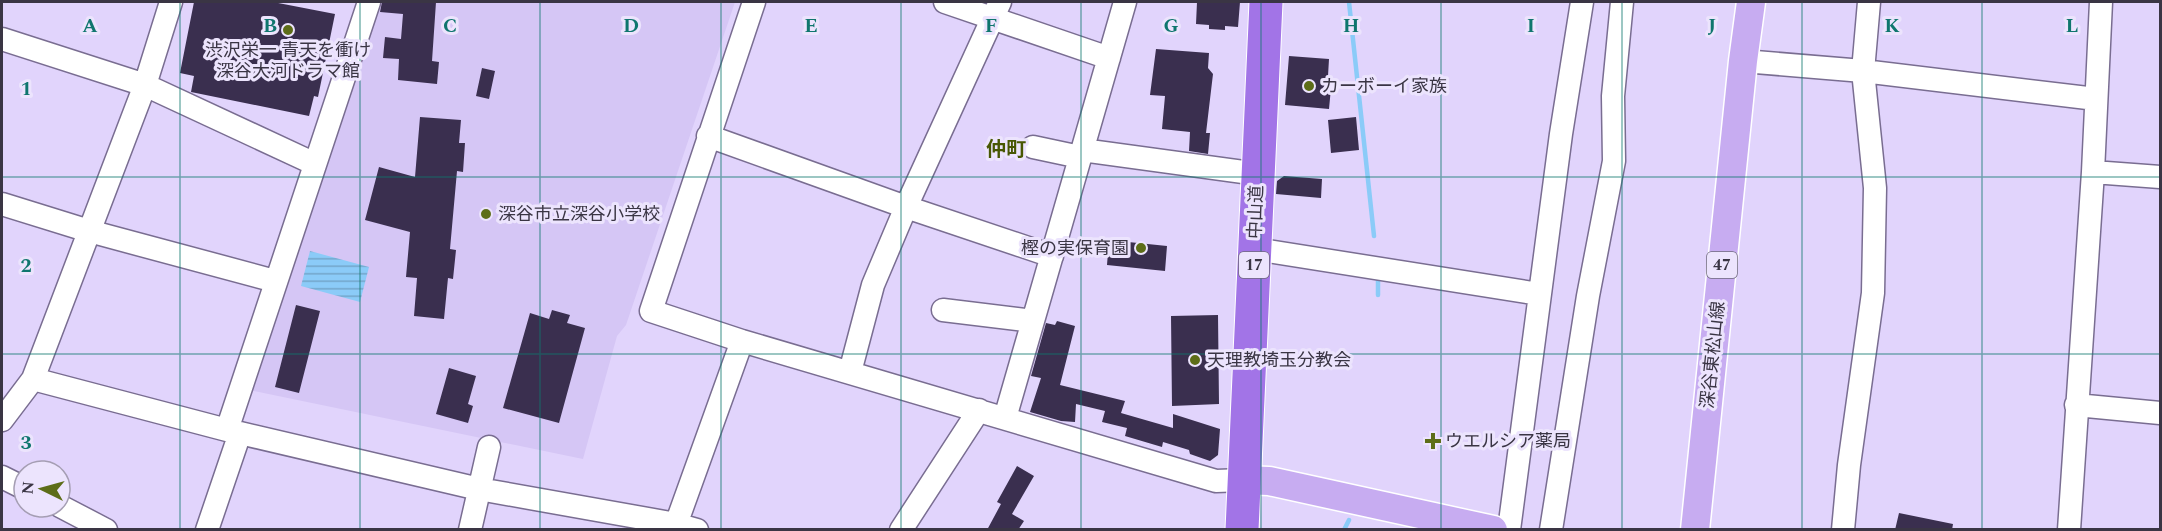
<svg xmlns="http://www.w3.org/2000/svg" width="2162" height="531" viewBox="0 0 2162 531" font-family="Spectral,'Noto Sans JP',serif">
<defs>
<pattern id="water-rules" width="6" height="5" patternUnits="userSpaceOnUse" patternTransform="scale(1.5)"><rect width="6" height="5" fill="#8bcbf8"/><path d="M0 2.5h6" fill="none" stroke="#73a6ca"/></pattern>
</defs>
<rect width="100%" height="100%" fill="#e1d4fc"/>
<path fill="#d5c6f5" d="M378,2H735L626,325L617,336L583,459L249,390Z"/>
<path fill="url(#water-rules)" d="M310,251L369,267L360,302L301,286Z"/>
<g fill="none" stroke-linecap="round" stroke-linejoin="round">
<path stroke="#8bcbf8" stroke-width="4.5" d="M1349,2L1374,236
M1378,295V274
M1344,530L1349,520"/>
</g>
<path fill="#3a2f4f" d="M194,2H273L335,14L318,97L314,96L309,116L191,92L194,76L180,73Z
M382,2H436L432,61L439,62L437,84L398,80L399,59L383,58L385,37L401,39L403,14L380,12Z
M1197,2H1240L1238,27L1225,26V30L1209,29V25L1196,24Z
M1156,49L1209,53L1208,68L1213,74L1206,133H1210L1208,154L1189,151L1190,132L1162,129L1165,96L1150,95Z
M1289,56L1329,59L1328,76L1332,77L1329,109L1285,105Z
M482,68L495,71L489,99L476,96Z
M420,117L461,120L459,143H465L463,172L457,171L450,249L456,250L453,279L448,278L444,319L414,316L417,278L406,277L410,232L365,220L379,167L415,177Z
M1356,117L1359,150L1331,153L1328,120Z
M1284,176L1322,179L1321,198L1276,194L1277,181Z
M1109,240L1167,246L1165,271L1107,265Z
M296,305L320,311L299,393L275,387Z
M552,310L570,315L567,323L585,328L559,423L503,408L530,313L549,319Z
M1218,315L1219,404L1172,406L1171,316Z
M1057,321L1075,326L1060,385L1125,401L1121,413L1173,428V414L1220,429L1218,455L1210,461L1190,454L1189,450L1163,442L1162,447L1125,436L1127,428L1102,422L1105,411L1076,404L1075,422L1061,421L1030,412L1041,378L1031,376L1046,323L1055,325Z
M449,368L476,376L468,404L473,406L468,423L436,414Z
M1017,466L1034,476L1012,514L1024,521L1018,530H987L1001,504L997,502Z
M1899,513L1953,524L1952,530H1895Z"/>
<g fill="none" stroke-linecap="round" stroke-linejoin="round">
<defs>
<path id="minor" d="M754,2L651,311L742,341L1216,481L1243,480
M945,2L1109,58
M2,39L145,85L315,164
M1743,61L1863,71L2096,99
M708,136L906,207L1052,256
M1033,147L1080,157
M1082,150L1258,174
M2093,172L2160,177
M2,204L89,231L275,281
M1255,249L1539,294
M943,310L1033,321
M850,372L873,285L906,207L1000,2
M33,379L227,430L479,489L676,524L697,530
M2076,405L2160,413
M1005,418L1125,2
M2,420L33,379L145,85L171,2
M227,430L369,2
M2,477L24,488
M60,506L106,530
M207,530L240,433
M470,530L489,447
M674,530L742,341
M901,530L979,410
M1509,530L1561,134L1582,2
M1551,530L1588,296L1614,161L1613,96L1622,2
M1843,530L1849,465L1873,293L1875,188L1863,71L1869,2
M2069,530L2093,172L2101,2"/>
<path id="major" d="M1243,480L1269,481L1493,530
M1695,530L1743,61L1751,2"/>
<path id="highway" d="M1242,530L1266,2"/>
</defs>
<use href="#minor" stroke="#796d91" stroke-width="25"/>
<use href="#major" stroke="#fff" stroke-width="31"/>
<use href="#highway" stroke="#fff" stroke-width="35"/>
<use href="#minor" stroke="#fff" stroke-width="22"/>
<use href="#major" stroke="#c7acf1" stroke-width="28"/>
<use href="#highway" stroke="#a274e7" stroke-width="33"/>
</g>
<path fill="none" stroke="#0f766e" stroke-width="1.5" stroke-opacity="0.55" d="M180,2V530M360,2V530M540,2V530M721,2V530M901,2V530M1081,2V530M1261,2V530M1441,2V530M1622,2V530M1802,2V530M1982,2V530M2,177H2160M2,354H2160"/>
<g fill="#5d6d18" stroke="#ece4fd" stroke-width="2">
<circle cx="288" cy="30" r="6"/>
<circle cx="1309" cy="86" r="6"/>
<circle cx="486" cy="214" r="6"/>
<circle cx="1141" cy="248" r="6"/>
<circle cx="1195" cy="360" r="6"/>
<path d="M1430 432h6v6h6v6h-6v6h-6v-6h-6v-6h6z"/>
</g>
<g text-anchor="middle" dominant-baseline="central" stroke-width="6" stroke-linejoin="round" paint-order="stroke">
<g fill="#ece4fd" stroke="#6f6a7c" stroke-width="1.5">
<rect x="1239" y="252" width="30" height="26" rx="4.5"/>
<rect x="1707" y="252" width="30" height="26" rx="4.5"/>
</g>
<g font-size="16" font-weight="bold" fill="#3a3544">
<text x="1254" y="265">17</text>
<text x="1722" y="265">47</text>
</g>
<g font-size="18" fill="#3a3544" stroke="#ece4fd" text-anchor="start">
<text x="288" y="50" text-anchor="middle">渋沢栄一 青天を衝け<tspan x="288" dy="21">深谷大河ドラマ館</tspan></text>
<text x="1321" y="86">カーボーイ家族</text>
<text x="498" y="214">深谷市立深谷小学校</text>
<text x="1129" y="248" text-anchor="end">樫の実保育園</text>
<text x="1207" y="360">天理教埼玉分教会</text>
<text x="1445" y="441">ウエルシア薬局</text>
</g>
<g font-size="18" fill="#3a3544" stroke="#ece4fd">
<text transform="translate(1256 212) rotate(-88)">中山道</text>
<text transform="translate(1713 355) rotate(-84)">深谷東松山線</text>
</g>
<g font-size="20" font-weight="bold" fill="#485703" stroke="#ece4fd">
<text x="1006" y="150">仲町</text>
</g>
</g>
<g font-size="20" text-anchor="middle" font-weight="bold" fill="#0f766e" stroke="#ece4fd" stroke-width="6" stroke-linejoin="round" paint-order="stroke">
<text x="90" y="32">A</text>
<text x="270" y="32">B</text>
<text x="450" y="32">C</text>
<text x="631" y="32">D</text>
<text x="811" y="32">E</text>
<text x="991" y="32">F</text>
<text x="1171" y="32">G</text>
<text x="1351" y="32">H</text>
<text x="1531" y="32">I</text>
<text x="1712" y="32">J</text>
<text x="1892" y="32">K</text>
<text x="2072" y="32">L</text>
<text x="26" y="95">1</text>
<text x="26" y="272">2</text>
<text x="26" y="449">3</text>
</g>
<rect width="2162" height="531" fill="none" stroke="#3a3544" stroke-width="6"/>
<g transform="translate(42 489) rotate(275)"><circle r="28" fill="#ece4fd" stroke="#a59eb3" stroke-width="1.5"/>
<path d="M0-4.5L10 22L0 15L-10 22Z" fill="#5d6d18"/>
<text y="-9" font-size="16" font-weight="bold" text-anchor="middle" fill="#3a3544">N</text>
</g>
</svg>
